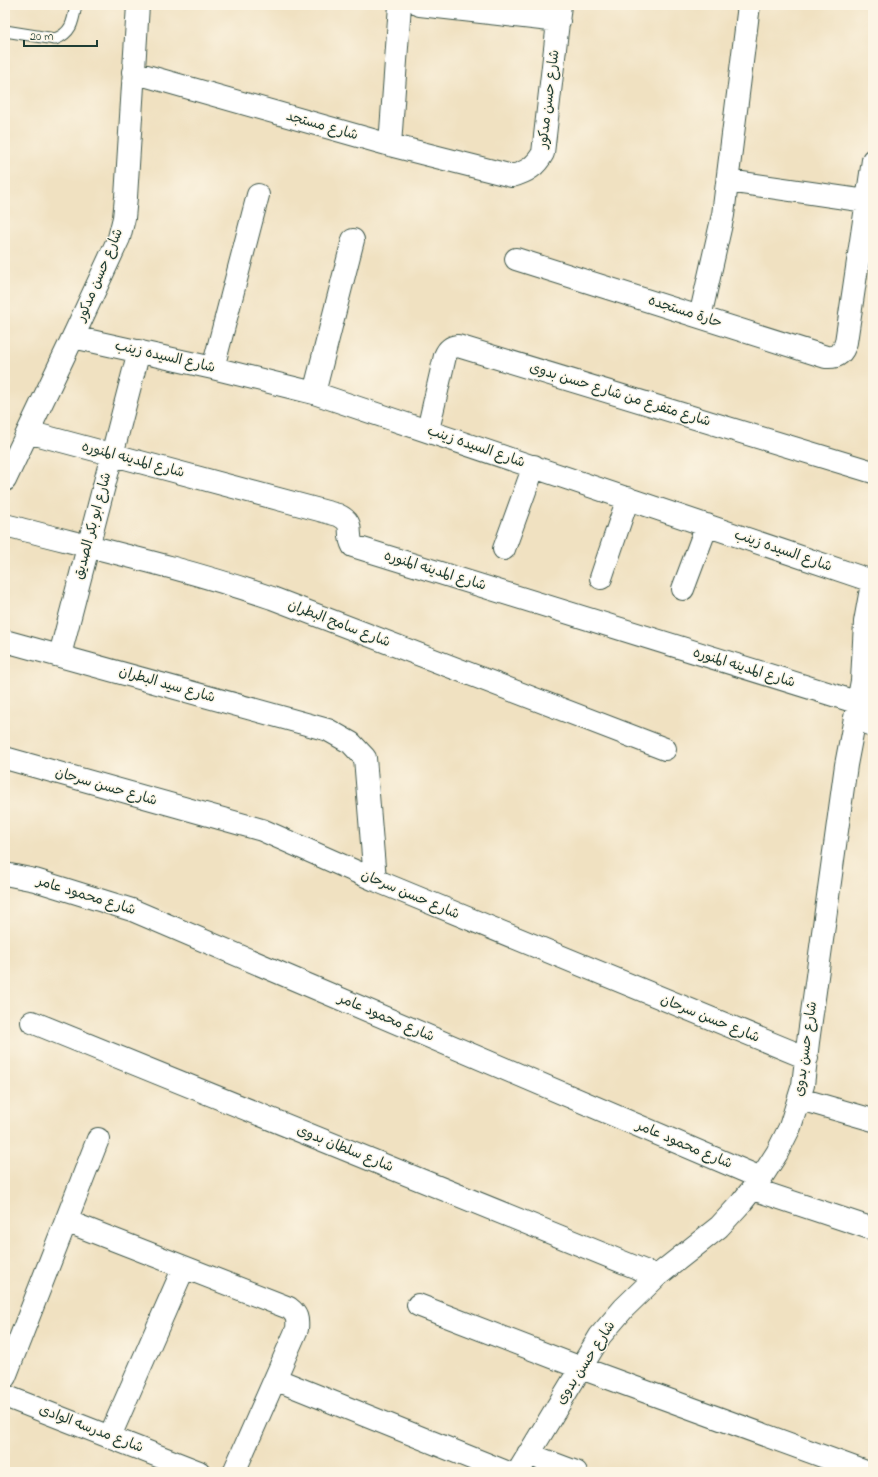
<svg xmlns="http://www.w3.org/2000/svg" width="878" height="1477" viewBox="0 0 878 1477" font-family="'Indie Flower','Playpen Sans Arabic',sans-serif">
<rect width="100%" height="100%" fill="#fcf5e5"/>
<filter id="ink" filterUnits="userSpaceOnUse"><feTurbulence type="fractalNoise" baseFrequency=".025" numOctaves="2"/><feDisplacementMap in="SourceGraphic" scale="8" xChannelSelector="R" yChannelSelector="G"/><feConvolveMatrix kernelMatrix="1 2 1 2 8 2 1 2 1" color-interpolation-filters="sRGB"/></filter>
<filter id="wash" filterUnits="userSpaceOnUse"><feTurbulence type="fractalNoise" baseFrequency=".012" numOctaves="4" result="noise"/><feDisplacementMap in="SourceGraphic" scale="16" xChannelSelector="R" yChannelSelector="G"/><feGaussianBlur stdDeviation="0.9" result="paint"/><feColorMatrix in="noise" values="0 0 0 0 0 0 0 0 0 0 0 0 0 0 0 0 0 1.4 0 .05"/><feComposite in="paint" operator="in"/></filter>
<g filter="url(#wash)">
<rect width="100%" height="100%" fill="#f0e1c1"/>
</g>
<g filter="url(#ink)">
<g fill="none" stroke-linecap="round" stroke-linejoin="round">
<defs>
<path id="service" d="M5,31L55,39C72,33 73,21 76,5"/>
<path id="minor" d="M420,5L559,21
M133,72L390,145L512,176C527,172 536,166 543,153L560,5
M390,145L400,5
M728,181L866,201
M516,259L826,357C838,358 843,353 846,342L873,160
M700,317L723,215L749,5
M73,337L213,368L314,393L872,581
M213,368L258,195
M314,393L353,240
M428,430L445,356C448,349 451,347 458,346L873,472
M28,432L338,515C357,524 345,532 353,546L859,703L870,724L873,726
M5,480L73,337L119,238L124,218L126,197L138,5
M5,525C94,548 185,568 272,598L665,749
M504,549L534,466
M601,578L628,498
M683,589L707,525
M5,641L328,730L351,743L365,758L375,880
M60,655L139,351
M5,758L262,830L375,880L807,1058
M5,874L35,880L132,910L761,1178
M32,1022L657,1276
M800,1099L873,1120
M753,1189L873,1229
M66,1221L289,1308C297,1314 298,1319 297,1329L234,1472
M418,1305L581,1368L866,1472
M5,1377L98,1139
M275,1379L506,1472
M5,1396L199,1472
M110,1436L184,1267
M528,1454L576,1472
M518,1472L600,1336L624,1308L657,1276L719,1227L742,1202L761,1178L777,1153L790,1127L803,1085L808,1042L846,765L862,681L865,622L873,578"/>
</defs>
<use href="#service" stroke="#3e5649" stroke-width="13"/>
<use href="#minor" stroke="#3e5649" stroke-width="24"/>
<use href="#service" stroke="#fff" stroke-width="11"/>
<use href="#minor" stroke="#fff" stroke-width="22"/>
</g>
</g>
<g text-anchor="middle" dominant-baseline="central" stroke-width="3" stroke-linejoin="round" paint-order="stroke">
<g font-size="14" fill="#1f3d34" stroke="#fcf5e5">
<text transform="translate(549 99) rotate(-83)">شارع حسن مدكور</text>
<text transform="translate(322 126) rotate(16)">شارع مستجد</text>
<text transform="translate(100 275) rotate(-67)">شارع حسن مدكور</text>
<text transform="translate(685 312) rotate(18)">حارة مستجده</text>
<text transform="translate(165 357) rotate(13)">شارع السيده زينب</text>
<text transform="translate(620 395) rotate(17)">شارع متفرع من شارع حسن بدوى</text>
<text transform="translate(476 447) rotate(19)">شارع السيده زينب</text>
<text transform="translate(133 460) rotate(15)">شارع المدينه المنوره</text>
<text transform="translate(93 526) rotate(-75)">شارع ابو بكر الصديق</text>
<text transform="translate(783 551) rotate(19)">شارع السيده زينب</text>
<text transform="translate(435 571) rotate(17)">شارع المدينه المنوره</text>
<text transform="translate(339 624) rotate(21)">شارع سامح البطران</text>
<text transform="translate(744 668) rotate(17)">شارع المدينه المنوره</text>
<text transform="translate(167 685) rotate(16)">شارع سيد البطران</text>
<text transform="translate(106 787) rotate(16)">شارع حسن سرحان</text>
<text transform="translate(410 895) rotate(23)">شارع حسن سرحان</text>
<text transform="translate(86 896) rotate(17)">شارع محمود عامر</text>
<text transform="translate(386 1018) rotate(23)">شارع محمود عامر</text>
<text transform="translate(710 1019) rotate(22)">شارع حسن سرحان</text>
<text transform="translate(806 1049) rotate(-82)">شارع حسن بدوى</text>
<text transform="translate(684 1145) rotate(23)">شارع محمود عامر</text>
<text transform="translate(345 1149) rotate(22)">شارع سلطان بدوى</text>
<text transform="translate(586 1363) rotate(-57)">شارع حسن بدوى</text>
<text transform="translate(91 1429) rotate(21)">شارع مدرسه الوادى</text>
</g>
</g>
<rect width="878" height="1477" fill="none" stroke="#fcf5e5" stroke-width="20"/>
<path d="M24 40v6h73v-6" fill="none" stroke="#1f3d34" stroke-width="2"/>
<text x="30" y="40" font-size="12" fill="#1f3d34" stroke="#fcf5e5" stroke-width="3" paint-order="stroke">20 m</text>
</svg>
